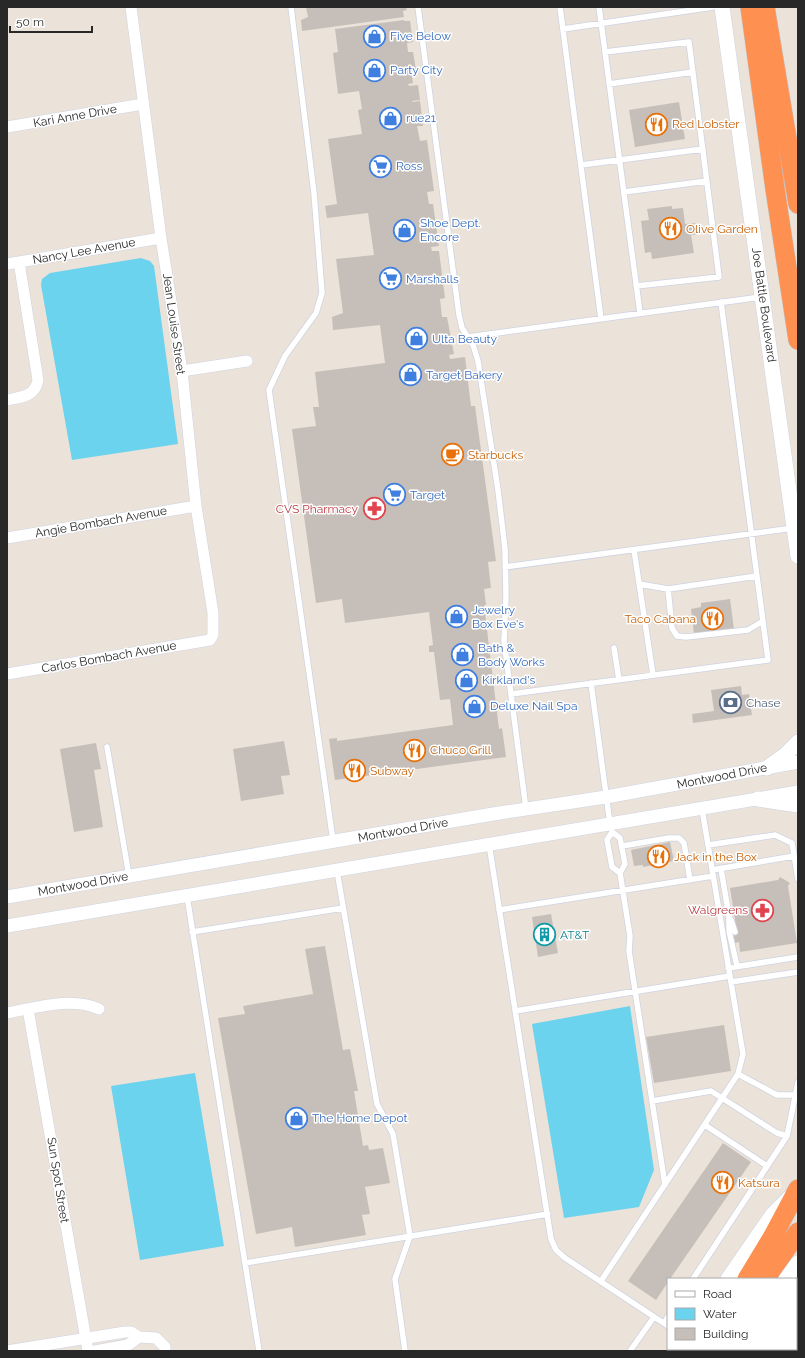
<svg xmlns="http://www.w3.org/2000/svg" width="805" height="1358" viewBox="0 0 805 1358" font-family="Raleway,sans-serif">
<rect width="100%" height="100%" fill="#ebe2d9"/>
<path fill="#6bd3ee" d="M141,258L150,261L154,266L178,444L72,460L41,285L42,279L50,273Z
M630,1006L654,1170L639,1207L564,1218L532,1024Z
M195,1073L224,1246L140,1260L111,1086Z"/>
<path fill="#c6bfb9" d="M306,7H406L407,10L403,11L404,17L302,31L301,20L308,17Z
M404,20V21H410L413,42L407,43L408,52H413L417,76L412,77L413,83L408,84L409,86L418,85L420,100L412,101L413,102L420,101L423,126H417L420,141L427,140L434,191L427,192L429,204H433L439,246L431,247L432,251H439L445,298L440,299L442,317H447L454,354L449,355L450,359L465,357L471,406H475L496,561L488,562L491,588L484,589L486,605H484L499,729L502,728L506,757L335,780L329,739L337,738V741L453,725L450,699L440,700L434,652H429V646L433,645L429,612L345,623L342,599L316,603L292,429L316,426L313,407H319L315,372L385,363L380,325L333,330L332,317L343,313L336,259L374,255L368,213L327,218L325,206L337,204L328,139L362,134L358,110L362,109L359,91L338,94L333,53L338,52L335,29Z
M679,102L685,139L635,147L629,110Z
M672,206V209L683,208L685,224L696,223L698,234L691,235L694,253L652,259L651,252L645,253L641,221L649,220L647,209Z
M730,599L734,629L694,634L691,609L701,607V603Z
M741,686L742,695L749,694L752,715L693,723L692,714L714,711L711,690Z
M284,741L290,775L281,776L284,794L241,801L233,749Z
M96,743L101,769L94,770L103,827L74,832L60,749Z
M670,842L674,861L643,867V865L634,866L631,850Z
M780,877L790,883L788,886L797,943L740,952L739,942L735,943L733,932H737L730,888L778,880Z
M551,914L558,953L538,957L532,917Z
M325,946L343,1050L350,1049L358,1091H354L363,1146L368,1145L369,1150L383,1148L390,1183L365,1187L370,1214L362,1215L366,1235L295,1247L292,1227L256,1234L218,1018L245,1014L243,1006L313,994L305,949Z
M724,1025L731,1071L654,1083L646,1037Z
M723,1143L751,1162L670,1279H668V1282L656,1300L628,1281Z"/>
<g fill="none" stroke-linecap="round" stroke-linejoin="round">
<defs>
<path id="service" d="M291,7L314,193L322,293L316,313L285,356L269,390L333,841
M418,7L459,315L462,328L473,345L478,361L498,490L505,549L506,596L504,641L526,809
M560,7L601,319
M599,7L640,313
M563,29L713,7
M605,52L689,42L719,277L636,286
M609,84L693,72
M581,165L703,149
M624,192L707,181
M468,337L761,297
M634,550L653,675
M505,567L794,528
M639,584L668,589L757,576
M668,589L672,628L677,636L686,637L748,630L763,621
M614,648L619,680
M591,683L610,824
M511,694L768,660L721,302
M107,747L129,876
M489,844L551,1239L556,1250L565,1258L668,1326
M708,845L775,835L792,843L798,879
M622,846L669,838H679L684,843L690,880
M721,869L729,916V931L737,966
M712,870L794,856
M337,871L377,1104L393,1134L410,1236L395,1279L405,1351
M620,873L612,867L607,840L612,832L620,838L625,864L620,873L630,936L629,951L665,1185
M187,896L245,1263L548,1214
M499,910L713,876
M731,920L735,932
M192,932L343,908
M728,968L798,957
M731,982L798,972
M515,1011L730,976
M738,1074L777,1095H794
M652,1101L711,1091L777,1133L787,1136
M705,1125L767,1166
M245,1263L259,1351
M693,1279L787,1136L798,1082
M601,1281L738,1074L743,1054L702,809
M664,1323L668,1317
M796,1341L798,1339
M792,1349L793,1351
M630,1351L654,1317"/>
<path id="minor" d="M7,127L143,104
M7,264L161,238
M182,371L247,361
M7,400C21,397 35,397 38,380L19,262
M7,538L196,506
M7,674L210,640L213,635V613L196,506L182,371L161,238L131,7
M28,1009L88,1351
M7,1013C35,1008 71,996 99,1009
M139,1337L156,1338L165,1347V1351
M7,1351L125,1332H131L139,1337
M95,1351L128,1345L139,1337"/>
<path id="tertiary" d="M7,897L493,814L606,797L798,762
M7,926L798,792"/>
<path id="secondary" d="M722,7L798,556
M767,768L785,755L798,742
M758,799L798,805
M728,1279L773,1214L789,1198
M786,1279L798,1263
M679,1351L680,1349
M731,1351L732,1349"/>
<path id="motorway" d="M750,7L775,189L798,340
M765,7L798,204
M747,1279L773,1236L798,1189
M765,1279L798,1232
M695,1351L697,1349
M713,1351L715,1349"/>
</defs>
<use href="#service" stroke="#ced3e1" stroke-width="7"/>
<use href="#minor" stroke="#ced3e1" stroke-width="12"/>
<use href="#tertiary" stroke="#ced3e1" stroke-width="14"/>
<use href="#secondary" stroke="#ced3e1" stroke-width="16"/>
<use href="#motorway" stroke="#c3c3c3" stroke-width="20"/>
<use href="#service" stroke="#fff" stroke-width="5.5"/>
<use href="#minor" stroke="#fff" stroke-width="11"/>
<use href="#tertiary" stroke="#fff" stroke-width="13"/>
<use href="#secondary" stroke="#fff" stroke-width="15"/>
<use href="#motorway" stroke="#fe9151" stroke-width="19"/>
</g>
<defs>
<symbol id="shop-ring" viewBox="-11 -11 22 22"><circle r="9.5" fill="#fff" stroke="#3f7fe0" stroke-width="1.5"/><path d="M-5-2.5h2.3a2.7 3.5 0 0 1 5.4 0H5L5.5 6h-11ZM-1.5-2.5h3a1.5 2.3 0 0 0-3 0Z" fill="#3f7fe0"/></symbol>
<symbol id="restaurant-ring" viewBox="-11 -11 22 22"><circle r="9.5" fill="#fff" stroke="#e8710a" stroke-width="1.5"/><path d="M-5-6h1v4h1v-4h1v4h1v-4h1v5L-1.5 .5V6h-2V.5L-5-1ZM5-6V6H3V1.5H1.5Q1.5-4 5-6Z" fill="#e8710a"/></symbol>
<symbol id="supermarket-ring" viewBox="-11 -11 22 22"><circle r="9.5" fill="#fff" stroke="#3f7fe0" stroke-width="1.5"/><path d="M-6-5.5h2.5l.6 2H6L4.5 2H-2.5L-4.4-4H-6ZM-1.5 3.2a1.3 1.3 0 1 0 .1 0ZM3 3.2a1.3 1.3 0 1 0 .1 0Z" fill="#3f7fe0"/></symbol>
<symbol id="cafe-ring" viewBox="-11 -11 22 22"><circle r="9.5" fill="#fff" stroke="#e8710a" stroke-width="1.5"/><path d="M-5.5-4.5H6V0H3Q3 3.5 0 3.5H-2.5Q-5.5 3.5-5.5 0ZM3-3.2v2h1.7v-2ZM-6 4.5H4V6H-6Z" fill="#e8710a"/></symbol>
<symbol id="pharmacy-ring" viewBox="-11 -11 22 22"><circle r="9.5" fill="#fff" stroke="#e0444e" stroke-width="1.5"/><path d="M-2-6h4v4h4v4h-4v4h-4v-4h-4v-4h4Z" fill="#e0444e"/></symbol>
<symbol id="bank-ring" viewBox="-11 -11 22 22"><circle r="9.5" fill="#fff" stroke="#5c6f8a" stroke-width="1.5"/><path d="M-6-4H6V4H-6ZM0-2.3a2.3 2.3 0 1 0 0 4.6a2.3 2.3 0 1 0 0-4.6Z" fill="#5c6f8a"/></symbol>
<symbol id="building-ring" viewBox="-11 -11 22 22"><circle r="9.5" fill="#fff" stroke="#0f9aa8" stroke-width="1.5"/><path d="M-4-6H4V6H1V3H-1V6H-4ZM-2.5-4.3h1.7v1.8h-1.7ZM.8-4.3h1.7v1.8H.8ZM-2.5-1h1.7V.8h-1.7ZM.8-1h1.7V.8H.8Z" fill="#0f9aa8"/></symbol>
</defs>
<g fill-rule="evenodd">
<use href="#shop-ring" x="362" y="24" width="25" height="25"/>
<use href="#shop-ring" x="362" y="58" width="25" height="25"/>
<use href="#shop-ring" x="378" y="106" width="25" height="25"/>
<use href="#restaurant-ring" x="644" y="112" width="25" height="25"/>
<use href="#supermarket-ring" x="368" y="154" width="25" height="25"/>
<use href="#restaurant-ring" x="658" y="216" width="25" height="25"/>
<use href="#shop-ring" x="392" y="218" width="25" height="25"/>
<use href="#supermarket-ring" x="378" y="266" width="25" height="25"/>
<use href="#shop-ring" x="404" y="326" width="25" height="25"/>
<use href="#shop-ring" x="398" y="362" width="25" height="25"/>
<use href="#cafe-ring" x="440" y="442" width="25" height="25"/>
<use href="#supermarket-ring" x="382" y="482" width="25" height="25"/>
<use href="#pharmacy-ring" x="362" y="496" width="25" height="25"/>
<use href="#shop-ring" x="444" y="604" width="25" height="25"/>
<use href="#restaurant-ring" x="700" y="606" width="25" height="25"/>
<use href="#shop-ring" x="450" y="642" width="25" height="25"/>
<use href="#shop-ring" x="454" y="668" width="25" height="25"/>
<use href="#bank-ring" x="718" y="690" width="25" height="25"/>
<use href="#shop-ring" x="462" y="694" width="25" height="25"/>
<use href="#restaurant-ring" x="402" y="738" width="25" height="25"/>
<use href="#restaurant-ring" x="342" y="758" width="25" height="25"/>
<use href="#restaurant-ring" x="646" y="844" width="25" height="25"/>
<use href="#pharmacy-ring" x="750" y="898" width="25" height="25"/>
<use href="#building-ring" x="532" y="922" width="25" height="25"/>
<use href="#shop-ring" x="284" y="1106" width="25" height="25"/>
<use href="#restaurant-ring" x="710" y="1170" width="25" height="25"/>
</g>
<g text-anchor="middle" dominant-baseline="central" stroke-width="3" stroke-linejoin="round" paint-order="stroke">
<g font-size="12" fill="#366cbe" stroke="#fff" text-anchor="start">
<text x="390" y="36">Five Below</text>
<text x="390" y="70">Party City</text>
<text x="406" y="118">rue21</text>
<text x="396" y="166">Ross</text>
<text x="420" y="223">Shoe Dept.<tspan x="420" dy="14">Encore</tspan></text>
<text x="406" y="279">Marshalls</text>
<text x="432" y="339">Ulta Beauty</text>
<text x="426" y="375">Target Bakery</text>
<text x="410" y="495">Target</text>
<text x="472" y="610">Jewelry<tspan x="472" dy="14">Box Eve's</tspan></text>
<text x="478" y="648">Bath &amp;<tspan x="478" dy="14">Body Works</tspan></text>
<text x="482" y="680">Kirkland's</text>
<text x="490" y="706">Deluxe Nail Spa</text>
<text x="312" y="1118">The Home Depot</text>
</g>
<g font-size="12" fill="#282828" stroke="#fff">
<text transform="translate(75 116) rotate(-10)">Kari Anne Drive</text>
<text transform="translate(84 251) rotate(-10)">Nancy Lee Avenue</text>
<text transform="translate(764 305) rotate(82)">Joe Battle Boulevard</text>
<text transform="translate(174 324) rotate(82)">Jean Louise Street</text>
<text transform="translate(101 522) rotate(-10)">Angie Bombach Avenue</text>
<text transform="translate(109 657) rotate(-10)">Carlos Bombach Avenue</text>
<text transform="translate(722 776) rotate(-11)">Montwood Drive</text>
<text transform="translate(403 830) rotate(-10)">Montwood Drive</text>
<text transform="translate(83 884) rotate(-10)">Montwood Drive</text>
<text transform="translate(58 1180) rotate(81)">Sun Spot Street</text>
</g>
<g font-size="12" fill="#c56008" stroke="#fff" text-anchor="start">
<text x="672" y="124">Red Lobster</text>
<text x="686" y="229">Olive Garden</text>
<text x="468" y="455">Starbucks</text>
<text x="696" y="619" text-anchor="end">Taco Cabana</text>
<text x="430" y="750">Chuco Grill</text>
<text x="370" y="771">Subway</text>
<text x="674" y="857">Jack in the Box</text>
<text x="738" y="1183">Katsura</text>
</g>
<g font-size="12" fill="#be3a42" stroke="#fff" text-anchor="end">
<text x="358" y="509">CVS Pharmacy</text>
<text x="748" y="910">Walgreens</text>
</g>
<g font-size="12" fill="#4e5e75" stroke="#fff" text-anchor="start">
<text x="746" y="703">Chase</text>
</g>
<g font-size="12" fill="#0d838f" stroke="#fff" text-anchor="start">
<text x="560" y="935">AT&amp;T</text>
</g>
</g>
<rect width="805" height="1358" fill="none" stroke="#282828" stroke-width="16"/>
<rect x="667" y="1278" width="130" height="72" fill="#ffffff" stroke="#a9a9a9"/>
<rect x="675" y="1291" width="20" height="6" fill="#ffffff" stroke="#a9a9a9"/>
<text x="703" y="1298" font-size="12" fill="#282828">Road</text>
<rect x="675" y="1308" width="20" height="12" fill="#6bd3ee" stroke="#a9a9a9"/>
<text x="703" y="1318" font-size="12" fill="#282828">Water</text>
<rect x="675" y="1328" width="20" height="12" fill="#c6bfb9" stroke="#a9a9a9"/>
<text x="703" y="1338" font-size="12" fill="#282828">Building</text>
<path d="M10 26v6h82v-6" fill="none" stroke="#282828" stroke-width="2"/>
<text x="16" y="26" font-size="12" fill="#282828" stroke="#ffffff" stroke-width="3" paint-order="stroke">50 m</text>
</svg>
